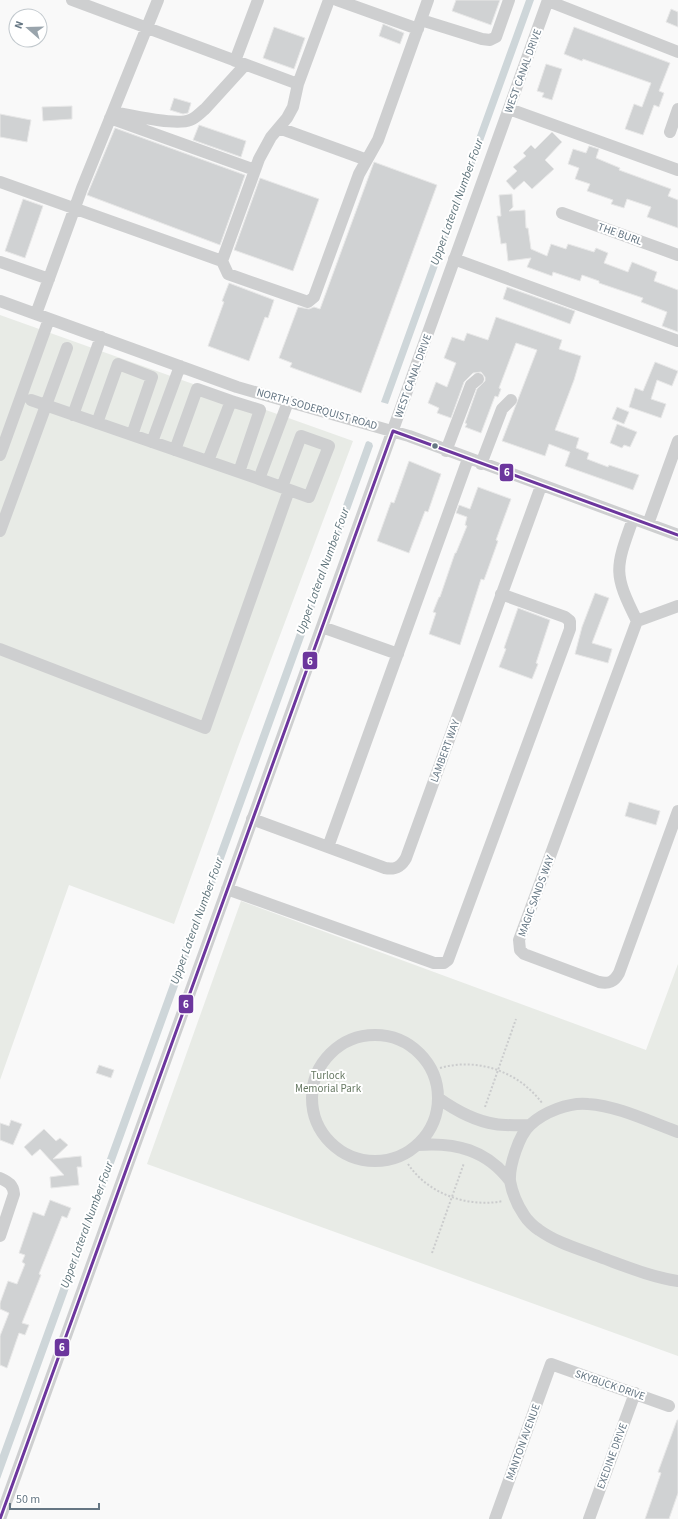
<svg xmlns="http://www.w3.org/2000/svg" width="678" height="1519" viewBox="0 0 678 1519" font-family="'Source Sans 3',sans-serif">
<rect width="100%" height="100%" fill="#f9f9f9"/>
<path fill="#e8ebe6" d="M0,315L353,441L238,747L174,924L69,885L0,1080Z
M241,901L646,1050L678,964V1356L147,1164Z"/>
<path fill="#ced6d9" d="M526,0H534L388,404L381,402Z
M368,441L372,443L373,446L0,1479V1455L366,442Z"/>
<path fill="#d0d2d3" stroke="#e8e8e8" d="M456,0H500L491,25L452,11Z
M671,9L678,12V27L666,22Z
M383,24L404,33L400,44L379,36Z
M274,27L305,38L294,69L263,58Z
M574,27L670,63L659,91L664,93L659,107L654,105L643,135L625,129L634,104L642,107L651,83L583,59L582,61L564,54Z
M546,64L562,69L552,100L542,97L544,93L537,91Z
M174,98L191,103L188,113L183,114L170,110Z
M72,106V119L43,121L42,107Z
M0,114L31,120L27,142L0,137Z
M199,125L246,141L241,157L193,140Z
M115,128L245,175L220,245L87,195Z
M552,132L562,142L545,160L554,169L532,189L524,181L514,190L506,181L517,171L513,167L526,156L523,153L531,145L535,149Z
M589,146L599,149L596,158L620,168L619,170L671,189L668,196L678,200V228L647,217L651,207L627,199L624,208L611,204L613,200L587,191L590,184L575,179L579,168L568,164L573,149L586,153Z
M374,162L437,185L361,393L290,367L292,363L279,358L298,307L309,309L314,307L320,309Z
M260,178L319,199L293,271L234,250Z
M512,194L513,207L509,211L525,210L526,228H528L531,249L547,256L551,244L566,249L568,244L594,252L596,248L608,253L604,263L628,272L632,262L657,272L654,281L678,290V332L662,326L667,312L641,302L643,298L599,283V281L582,275L580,281L553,272L552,276L527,267L531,258L508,261L506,243L501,244L497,216H501L499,195Z
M23,199L43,206L25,258L5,251Z
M229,283L274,300L268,318L265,317L249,361L208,346L224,302L222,301Z
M507,287L575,311L570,324L503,299Z
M496,317L562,340L559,349L581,356L574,380L555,430L579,438L576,448L589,453L587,459L608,467L609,465L639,475L633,490L565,466L570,452L549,444L545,456L502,441L537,350L516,343L499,388L501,389L498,397L495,396L481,433L465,427L467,424L465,423L477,389L485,381V377L481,372L473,373L464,382L451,418L437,413L439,408L428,403L436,382L447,387L454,368L456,363L444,358L452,337L464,341L467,333L488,340Z
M655,362L678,371L672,386L657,380L651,399L666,404L661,418L629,407L635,388L643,391Z
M617,407L629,412L624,424L612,419Z
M617,424L637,432L630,447L624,445L622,448L610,443Z
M409,461L441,474L428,512L425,511L409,553L377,541L391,502L394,503Z
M478,487L511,499L496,540L498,541L484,580L481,579L460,645L429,634L436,613L433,612L439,597H440L455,553H456L467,526L465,525L467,517L456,513L459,505L470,509Z
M595,593L609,598L592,643L612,649L608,663L575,654L582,627Z
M518,608L550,620L536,663L538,664L532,679L499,667L506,649L504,648Z
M629,802L660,811L656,825L625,816Z
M99,1065L114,1070L111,1078L96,1073Z
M11,1120L22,1124L13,1145L0,1140V1123L9,1126Z
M44,1129L56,1141L60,1138L68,1145L53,1159L81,1156L82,1167H77L79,1185L51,1188L50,1177L64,1175L40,1149L32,1156L24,1147Z
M50,1200L71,1208L67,1218L62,1216L39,1274L41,1275L22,1323L29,1325L25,1335L19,1333L7,1368L0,1365V1336L9,1313L0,1309V1303L8,1281L17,1284L25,1264L22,1262L25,1255L19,1253L33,1212L44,1216Z
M677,1420H678V1493L669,1519H645L661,1473L658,1472Z"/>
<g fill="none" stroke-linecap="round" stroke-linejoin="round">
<path stroke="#cbcccd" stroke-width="2" stroke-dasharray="2 2" stroke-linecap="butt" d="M440,1068C478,1057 519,1072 542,1103
M485,1107L516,1019
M408,1164C428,1194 468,1208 503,1201
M432,1253L464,1163"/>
<path stroke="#cecfd0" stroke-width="12" d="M72,0L298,84L329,0
M337,0L418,29
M548,1L678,52
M421,20L482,39L490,40L496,37L509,0
M235,61L258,0
M509,109L678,170
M113,112C129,115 176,126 190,120C196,118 200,113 205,109L245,65
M110,118L255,170
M279,128L367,160
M670,132L678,109
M0,182L222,261L259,159L271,137L287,118L293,107L298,84
M562,213L678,255
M454,259L678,341
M222,261L228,274L308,302L314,297L359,174L378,140L428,0
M0,262L49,279
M0,301L237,387L409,436L678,535
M36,314L82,188L158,0
M31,400L259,479L288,402
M231,401L260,410L239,472
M73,415L101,337
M97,423L118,364L152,377L132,435
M152,442L180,366
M175,450L197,389L231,401L208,461
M446,451L471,385L478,379
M0,455L49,319
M481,464L502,409L511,400
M259,479L309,497L329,446L301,436L282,487
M633,519C615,569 613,573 637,621L519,940L520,950L524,954L599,982C609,984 614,982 619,973L678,811
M648,524L678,441
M0,531L67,348
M637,621L678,606
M322,627L398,654
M0,649L205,728L289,490
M252,819L385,868C395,870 401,867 406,858L541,486
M328,847L468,459
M227,889L434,963H444L448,960L570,629V621L565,617L501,594
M312 1098a63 63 0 1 1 126 0a63 63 0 1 1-126 0Z
M438,1098C455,1110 475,1121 495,1124C506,1126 518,1125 530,1125
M678,1132C650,1122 618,1106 588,1104C569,1102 544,1112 530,1125C519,1135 509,1166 510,1181C512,1192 518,1206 524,1215C527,1220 534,1227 539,1230C557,1243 579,1249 600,1257C625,1266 651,1277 678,1281
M418,1145C455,1142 487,1150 510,1181
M0,1178C8,1182 13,1184 14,1194L0,1236
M0,1519L548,0
M495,1519L551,1364L669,1406
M589,1519L635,1393"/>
<defs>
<path id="bus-1" d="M0,1519L393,431L678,535"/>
</defs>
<use href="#bus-1" stroke="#fff" stroke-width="6"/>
<use href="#bus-1" stroke="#6c369d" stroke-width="3"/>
</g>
<circle fill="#657683" stroke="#fff" stroke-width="1.5" cx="435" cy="446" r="3.5"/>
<g text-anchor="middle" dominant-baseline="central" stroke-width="4" stroke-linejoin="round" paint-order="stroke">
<g font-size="11" fill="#657683" stroke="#fff">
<text transform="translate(523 71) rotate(-70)">WEST CANAL DRIVE</text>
<text transform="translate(620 234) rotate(20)">THE BURL</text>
<text transform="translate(413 376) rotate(-70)">WEST CANAL DRIVE</text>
<text transform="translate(317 409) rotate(16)">NORTH SODERQUIST ROAD</text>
<text transform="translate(445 751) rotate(-70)">LAMBERT WAY</text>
<text transform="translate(536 896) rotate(-70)">MAGIC SANDS WAY</text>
<text transform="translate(610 1385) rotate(19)">SKYBUCK DRIVE</text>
<text transform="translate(523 1442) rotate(-70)">MANTON AVENUE</text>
<text transform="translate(612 1456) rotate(-70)">EXEDINE DRIVE</text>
</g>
<g font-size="11" fill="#687a64" stroke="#fff">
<text x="328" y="1075">Turlock<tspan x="328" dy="13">Memorial Park</tspan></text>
</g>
<g font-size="12" font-style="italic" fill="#60757c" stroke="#fff">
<text transform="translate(457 202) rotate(-70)">Upper Lateral Number Four</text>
<text transform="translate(323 571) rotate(-70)">Upper Lateral Number Four</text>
<text transform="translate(197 921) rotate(-70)">Upper Lateral Number Four</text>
<text transform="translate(87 1225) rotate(-70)">Upper Lateral Number Four</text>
</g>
</g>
<g stroke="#fff" stroke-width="1.5">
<rect x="499" y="463" width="15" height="19" rx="4" fill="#6c369d"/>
<rect x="302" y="651" width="16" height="19" rx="4" fill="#6c369d"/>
<rect x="178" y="994" width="16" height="20" rx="4" fill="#6c369d"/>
<rect x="54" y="1338" width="16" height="19" rx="4" fill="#6c369d"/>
</g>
<g font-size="11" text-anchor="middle" font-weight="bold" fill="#fff">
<text x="507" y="476">6</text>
<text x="310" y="665">6</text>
<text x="186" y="1008">6</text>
<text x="62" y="1351">6</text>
</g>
<g transform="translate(28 28) rotate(290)"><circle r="19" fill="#ffffff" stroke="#c1c8cd"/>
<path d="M0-3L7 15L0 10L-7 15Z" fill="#99a4ac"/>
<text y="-6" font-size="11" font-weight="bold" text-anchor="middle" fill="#657683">N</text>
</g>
<path d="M10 1503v6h89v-6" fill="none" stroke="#657683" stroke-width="2"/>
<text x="16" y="1503" font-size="12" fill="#657683" stroke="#ffffff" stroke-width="3" paint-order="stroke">50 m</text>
</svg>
